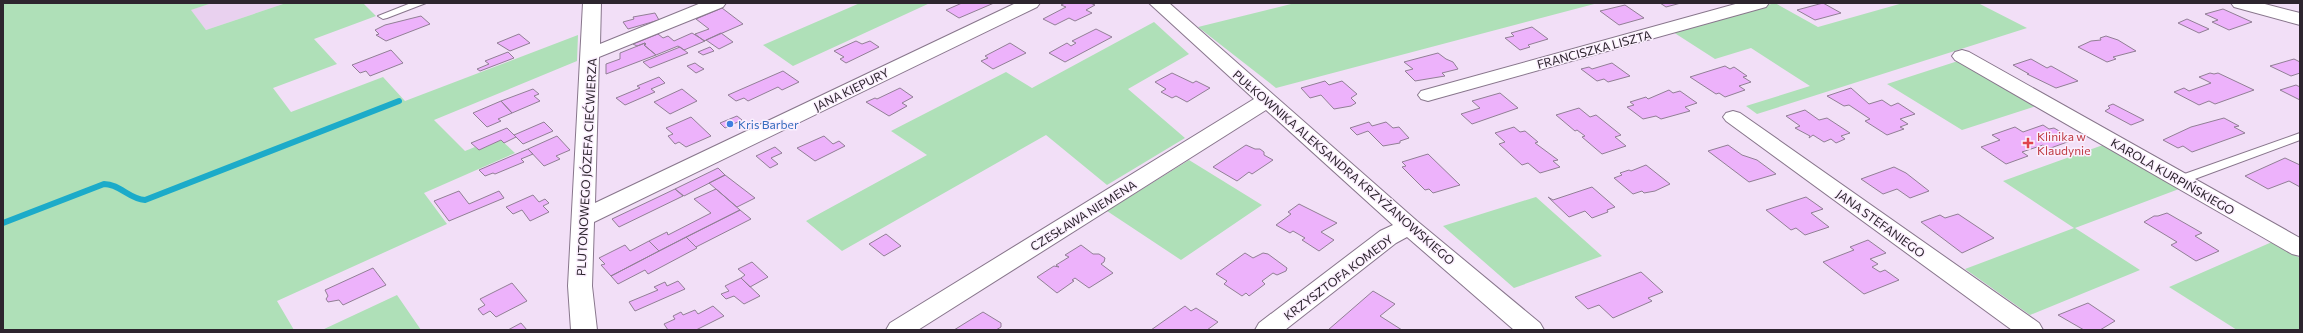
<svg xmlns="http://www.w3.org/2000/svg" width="2303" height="333" viewBox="0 0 2303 333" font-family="Commissioner,sans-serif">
<rect width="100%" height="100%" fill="#f2dff7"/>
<path fill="#e9d1ef" d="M212,3H286L206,30L190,10Z"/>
<path fill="#afe0b8" d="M3,3H212L191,10L206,30L286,3H363L376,16L314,39L337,64L273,88L291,112L383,77L405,101L578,35L577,61L434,120L465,151L475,147L479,150L501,140L515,153L424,193L447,224L277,301L294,330H3Z
M860,3H930L793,66L763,45Z
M1295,3H1598L1276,88L1198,27Z
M1775,3L1818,27L1903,3H1978L2027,28L1757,114L1746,106L1810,86L1751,48L1715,59L1673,32Z
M1154,22L1189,54L1128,89L1185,138L1107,185L1046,135L842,251L806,221L927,155L891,131L1006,72L1032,88Z
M1958,61L2036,106L1962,130L1887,84Z
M2103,145L2179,189L2075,228L2140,270L2030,315L1965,269L2074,228L2003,181Z
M1189,160L1262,205L1181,260L1107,211Z
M1536,197L1602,256L1514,288L1443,226Z
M2272,242L2300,258V330H2237L2169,287Z
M397,295L421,330H322Z"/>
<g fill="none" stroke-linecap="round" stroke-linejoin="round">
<path stroke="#1cabc9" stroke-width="6" d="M3,223L104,184C120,184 129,199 145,200L399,101"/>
</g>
<path fill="#edb2fb" stroke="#917f95" d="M962,3H994L959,18L946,10Z
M1065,3H1090L1095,5L1086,10L1092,13L1075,21L1069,18L1055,25L1043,19L1066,7L1061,5Z
M1660,3H1681L1666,7Z
M1823,3L1841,13L1815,20L1797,10Z
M1625,5L1644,18L1619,25L1600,11Z
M722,8L743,24L704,41L695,34L709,29L696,19Z
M2223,9L2252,22L2229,30L2212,22L2218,20L2205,14Z
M655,13L659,20L628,29L623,22L634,19L633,17Z
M421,16L430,24L386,41L376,35L379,34L375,30L385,25Z
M2187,19L2209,29L2199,33L2178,23Z
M1532,27L1548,39L1528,45L1530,47L1520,50L1505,38L1514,36L1511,33Z
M1096,29L1112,37L1065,62L1049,53L1067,43L1071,46L1076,43L1072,41Z
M692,33L705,41L684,50L678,46L656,55L644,45L646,44L645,43L637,46L633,44L658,34L663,38L668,36L674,41Z
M721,33L733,42L719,49L706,40Z
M519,34L530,43L510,51L497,43Z
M2106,36L2118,40L2136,51L2113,57L2116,59L2107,62L2078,47L2091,41L2101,40L2100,38Z
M856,41L862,44L870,41L879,47L846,63L840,59L844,57L834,51Z
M645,43L646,44L644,45L656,55L606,74V64L620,59V53Z
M1010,43L1026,53L993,69L981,61L988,58L985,56Z
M680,47L688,53L650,68L643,62Z
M710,47L714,51L703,55L698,52Z
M391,50L403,63L370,76L366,71L360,73L352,65Z
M508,52L514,58L480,71L477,69L489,64L485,61Z
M1438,53L1446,59L1453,62L1458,69L1442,73L1445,76L1415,81L1405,71L1413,69L1404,62Z
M2031,59L2047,68L2051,66L2078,81L2056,88L2027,74H2029L2013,65Z
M2294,59L2300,62V73L2291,76L2270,66Z
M695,63L699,66L704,69L696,73L687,66Z
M1612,63L1630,76L1608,82L1604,79L1597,81L1581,69L1589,67L1592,69Z
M1725,66L1730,69L1734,67L1747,76L1743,77L1751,82L1739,86L1745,90L1725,97L1719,93L1716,94L1690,77Z
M783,71L799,82L782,90L778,87L748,101L744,98L736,101L728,95Z
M1172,73L1193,83L1196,81L1210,88L1187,102L1176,96L1172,98L1161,92L1166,89L1155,82Z
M2210,73L2214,74L2218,73L2254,90L2215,104L2209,101L2199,105L2174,92L2184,88L2189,91L2211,83L2199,77Z
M659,77L665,83L651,89L655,92L625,105L616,98L640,88L637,86Z
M1325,81L1329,85L1342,81L1357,94L1351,98L1356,103L1351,106L1334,109L1321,95L1310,98L1301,88Z
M2296,85L2300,87V100L2280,90Z
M900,88L913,97L902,103L907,106L889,116L866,102L875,98L877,99Z
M1851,88L1869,104L1882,100L1891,106L1898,103L1915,114L1900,119L1908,124L1900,127L1904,129L1887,135L1865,121L1870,119L1849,105L1844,106L1827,96Z
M533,89L539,94L534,96L540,101L512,113L501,101Z
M682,89L697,101L670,114L654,102Z
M1669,90L1673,93L1680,91L1697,103L1685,107L1690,111L1661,119L1656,116L1643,119L1627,107L1634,105L1630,102L1646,97L1648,99Z
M1500,93L1518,108L1472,124L1461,114L1480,108L1472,101Z
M501,101L512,113L498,119L501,121L487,127L473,113Z
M2113,104L2144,120L2131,125L2105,111L2110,108L2108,106Z
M1579,108L1590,117L1596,115L1621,135L1615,137L1626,146L1602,154L1582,137L1585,136L1577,130L1575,131L1556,115Z
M1805,110L1819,120L1827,118L1850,133L1841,136L1845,139L1836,143L1831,139L1824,142L1813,135L1809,138L1810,136L1795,128L1800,126L1786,116Z
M737,116L742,120L725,128L720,123Z
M691,117L711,136L686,147L679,142L675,144L668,136L673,134L666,128Z
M2224,118L2239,126L2234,127L2245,133L2192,152L2183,146L2178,148L2163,140L2191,127Z
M544,122L553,131L523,144L514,135Z
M1369,122L1372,126L1386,122L1393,128L1399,127L1409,138L1400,141V143L1383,146L1368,131L1357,135L1350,128Z
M2043,125L2049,129L2054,128L2066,135L2062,136L2070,141L2048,149L2043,145L2022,152L2028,156L2006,164L1981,147L2000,140L1992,135L2015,127L2023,132Z
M1514,127L1520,132L1525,131L1538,142L1535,143L1558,160L1553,161L1560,167L1540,173L1528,163L1522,165L1499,144L1505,142L1495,133Z
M507,128L516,137L504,143L501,140L479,150L471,143Z
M557,136L570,150L556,156L560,159L544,166L528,149Z
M824,136L833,144L839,141L845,146L815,161L797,148Z
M1246,145L1255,149H1260L1264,152V155L1273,160L1252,174L1249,172L1237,181L1213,167Z
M1728,145L1742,155L1757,160L1776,174L1749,182L1708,151Z
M775,147L782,153L771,158L778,164L770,168L756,156Z
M528,149L533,154L521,159L524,162L495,174L493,173L485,176L479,170Z
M1428,154L1460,185L1433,193L1429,189L1425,190L1402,167L1406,166L1402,162Z
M2285,158L2300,165V187L2289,181L2268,189L2245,176Z
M1646,165L1670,184L1655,191L1644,193L1642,191L1633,194L1614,178L1622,175L1620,173L1629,170L1631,171Z
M1894,167L1906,173L1929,191L1910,198L1897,189L1883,194L1861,179Z
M718,168L725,175L684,196L675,189Z
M725,175L755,198L737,207L709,183Z
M1592,187L1615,207L1607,210L1608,212L1592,218L1585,211L1569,217L1548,197L1553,200Z
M675,189L683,196L619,227L612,219Z
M716,189L740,210L659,251L649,241L667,232L668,235L711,213L694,199Z
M459,191L469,204L499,191L504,198L449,221L434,201Z
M533,195L539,202L545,199L549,203L543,206L549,212L530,221L522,210L513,214L506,207Z
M1806,197L1823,209L1811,213L1829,227L1805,235L1796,228L1791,230L1766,210Z
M1299,204L1337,223L1321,232L1334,240L1319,251L1302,240L1305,238L1293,231L1290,233L1276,225L1291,214L1288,212Z
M740,210L751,219L696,247L686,237Z
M2167,213L2202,233L2195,236L2219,251L2196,261L2171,245L2177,242L2144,222L2154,216H2158Z
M1958,214L1994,238L1962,253L1921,222L1940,215L1945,218Z
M886,234L901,246L884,256L869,244Z
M686,237L697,248L648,274L645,270L618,284L611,276Z
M1868,240L1886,253L1870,259L1878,264L1872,267L1880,272L1885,270L1899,280L1864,294L1823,262L1854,250L1850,247Z
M649,241L659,251L611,276L601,265L605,264L599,258L625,245L630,251Z
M1081,245L1093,254H1099L1105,258L1104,262L1101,264L1113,273L1089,288L1075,278L1072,280L1074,281L1057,293L1037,277L1054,266L1059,267L1056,265L1069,257L1065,255Z
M1245,253L1253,258L1263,253L1268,254L1287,268L1286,271L1277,275L1273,273L1262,281L1265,284L1249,296L1246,293L1242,296L1224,284L1227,281L1216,274Z
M752,262L768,277L750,287L741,278L745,275L738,269Z
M373,268L386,285L343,305L339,300L328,302L326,299L328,296L325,290Z
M1641,272L1663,292L1648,298L1652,301L1613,318L1599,305L1588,309L1575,297Z
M741,278L760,296L744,304L734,296L726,299L721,294L729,291L725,286Z
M678,281L685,289L635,311L629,302L658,290L654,287L665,282L667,286Z
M512,283L527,301L496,317L490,311L483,315L478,309L485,305L480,299Z
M1373,291L1395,304L1380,316L1402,330H1328Z
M2088,303L2115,321L2100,330H2084L2058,315Z
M713,306L724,316L696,330H668L664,324L675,319L673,316L681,312L683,315L695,310L698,314Z
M1185,306L1191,311L1196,308L1218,322L1207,330H1151Z
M983,312L1001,323V327L996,330H954Z
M521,323L527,330H508Z"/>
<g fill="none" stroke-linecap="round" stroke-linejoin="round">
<defs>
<path id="service" d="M411,3H426L387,18L383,19L378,16Z
M2300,133V140L2184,183H2176L2174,180L2176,177Z"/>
<path id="minor" d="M583,3H601L600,44L701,3H726L723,7L599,57L595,203L1016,3H1040L1037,7L594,222L592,286L597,330H571L568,286Z
M1149,3H1169L1417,221L1540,323L1544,330H1514L1407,237L1396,243L1285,330H1255L1259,323L1380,231L1393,225L1266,110L918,330H886L890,323L1254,99Z
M1739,3H1769L1766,7L1435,99L1428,101L1421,99L1418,95L1421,91Z
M2231,3H2261L2300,13V25L2234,7Z
M1962,50L1969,52L2300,238V256L2292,254L1955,60L1952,56L1955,52Z
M1733,111L1740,113L2039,323L2043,330H2012L1726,121L1723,117L1726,113Z"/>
</defs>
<use href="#service" stroke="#88768c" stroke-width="2"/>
<use href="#minor" stroke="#88768c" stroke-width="2"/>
<use href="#service" fill="#fff" fill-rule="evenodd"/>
<use href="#minor" fill="#fff" fill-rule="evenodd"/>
</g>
<circle fill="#3f7fe0" stroke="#fbeffe" stroke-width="1.5" cx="730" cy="124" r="4"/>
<path fill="#e0444e" stroke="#fbeffe" stroke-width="1.5" d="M2026 137h4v4h4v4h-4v4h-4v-4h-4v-4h4z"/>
<g text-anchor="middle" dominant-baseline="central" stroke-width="3" stroke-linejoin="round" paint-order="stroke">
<g font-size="12" fill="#2d252e" stroke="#fbeffe">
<text transform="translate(1594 49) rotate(-15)">FRANCISZKA LISZTA</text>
<text transform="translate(851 89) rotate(-26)">JANA KIEPURY</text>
<text transform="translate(586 167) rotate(-87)">PLUTONOWEGO JÓZEFA CIEĆWIERZA</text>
<text transform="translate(1344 167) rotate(41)">PUŁKOWNIKA ALEKSANDRA KRZYŻANOWSKIEGO</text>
<text transform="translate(2173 176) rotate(30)">KAROLA KURPIŃSKIEGO</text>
<text transform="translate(1083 215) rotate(-32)">CZESŁAWA NIEMENA</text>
<text transform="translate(1881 223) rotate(36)">JANA STEFANIEGO</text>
<text transform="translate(1338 277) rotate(-37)">KRZYSZTOFA KOMEDY</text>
</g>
<g font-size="12" fill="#366cbe" stroke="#fbeffe" text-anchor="start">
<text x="738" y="124">Kris Barber</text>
</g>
<g font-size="12" fill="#be3a42" stroke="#fbeffe" text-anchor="start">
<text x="2037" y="136">Klinika w<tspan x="2037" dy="14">Klaudynie</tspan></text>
</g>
</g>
<rect width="2303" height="333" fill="none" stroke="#2d252e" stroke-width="8"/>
</svg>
